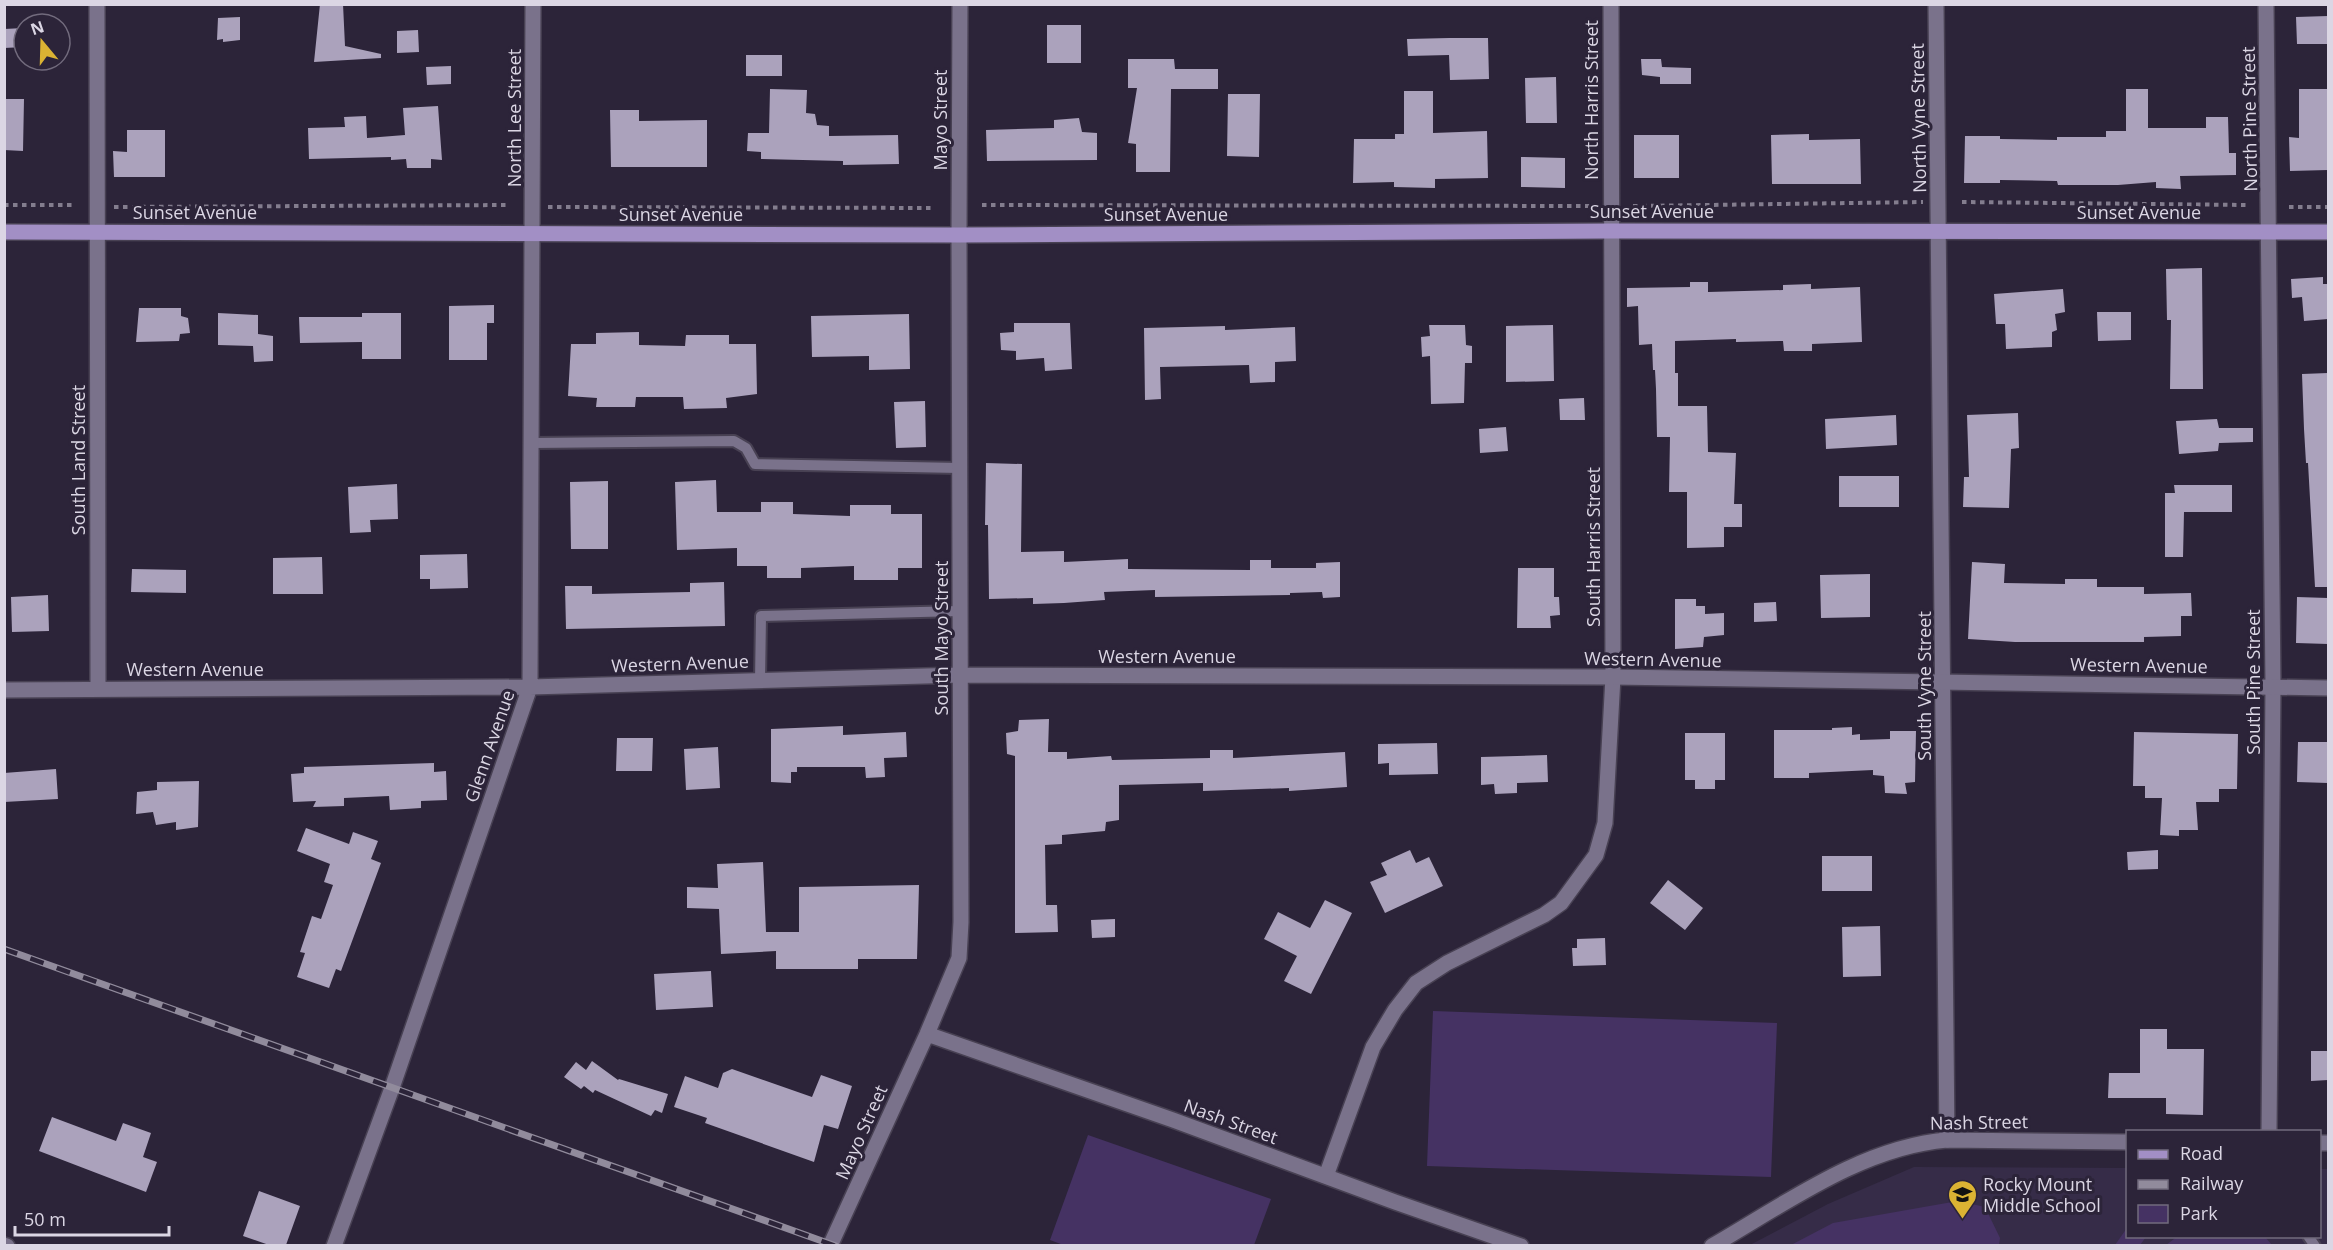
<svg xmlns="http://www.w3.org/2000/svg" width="2333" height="1250" viewBox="0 0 2333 1250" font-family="'Open Sans',sans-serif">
<rect width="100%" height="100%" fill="#2c2439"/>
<path fill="#362c48" d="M1914,1167L2127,1168L2128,1236H2320V1169H2328V1245L1748,1246L1828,1204Z"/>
<path fill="#453263" d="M1433,1011L1777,1023L1771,1177L1427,1166Z
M1088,1135L1271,1199L1254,1245L1066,1246L1050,1240Z
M1958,1201L1985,1207L2000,1238L1999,1245H1791L1833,1223Z
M2127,1228L2128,1236L2146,1237L2140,1245H2115Z
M2178,1236L2265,1237L2272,1245H2166Z"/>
<path fill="#aba2bc" d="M320,4H343L345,46L381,54V58L314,62Z
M2328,16V44H2297L2296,17Z
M240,17V40L223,42V39L217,40L218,18Z
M1047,25H1081V63H1047Z
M24,28V47L4,48V29Z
M418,30L419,52L397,53V31Z
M1449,38H1488L1489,79L1450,80L1449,55L1408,56L1407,39Z
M746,55H782V76H746Z
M1128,59H1174L1175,69H1218V89H1171L1170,172H1136V144L1128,143L1137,88H1128Z
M1641,59H1661L1662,67L1691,68V84H1660V77L1642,75Z
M451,66V84L427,85L426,67Z
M1556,77L1557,123H1526L1525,78Z
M770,89L807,90L806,113L815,114L817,125L829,126V136L898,135L899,164L843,165V161L761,159V152L747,151L748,133H769Z
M2126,89H2148V128H2206V117H2228L2229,153H2236V175L2180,176L2181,189L2156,188V182L2118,185H2058L2057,181L2000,180V183H1964L1965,136H2000V139L2057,140V137H2106V131H2126Z
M2299,89H2328V170L2290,171L2289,137L2299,138Z
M1404,91H1433V133L1487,131L1488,178L1435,179V188L1394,187V182L1353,183L1354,139H1395V134H1404Z
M1228,94H1260L1259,157L1227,156Z
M4,99H24L23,151L4,150Z
M438,106L442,160L431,159V168H407L406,159L391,160V157L309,159L308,128L345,127L344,117L366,116L367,138L405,135L403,108Z
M610,110H639V121L707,120V167H611Z
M1079,118L1082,132L1097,133V160L987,161L986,130L1054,128V120Z
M127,130H165V177H114L113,151L127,152Z
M1809,134V140L1860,139L1861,184H1772L1771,135Z
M1634,135H1679V178H1634Z
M1521,157L1565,158V188L1521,187Z
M2202,268L2203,389H2170L2171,320H2167L2166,269Z
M2323,277V284H2328V319L2304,321L2302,297L2292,298L2291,279Z
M1690,282H1708V292L1783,290V285L1811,284V289L1860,287L1862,342L1812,344V351H1784L1783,341L1736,342V339L1675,341V373H1678V406H1707L1708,452L1736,453L1734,504H1742V527H1724V547L1687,548V492H1669L1670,437H1657L1656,389L1655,370H1653L1652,344L1639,345L1638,306L1627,307V288L1690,287Z
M2063,289L2065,312L2055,314L2057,330L2052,332V347L2006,349L2005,324H1996L1994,294Z
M494,305V323H487V360H449V306Z
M139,308H181V316L188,318L190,333L180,334L179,341L136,342Z
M2097,312H2131V340L2098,341Z
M218,313L258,315V334L273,336V361L254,362L253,346L218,345Z
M362,313H401V359H362V342L300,343L299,317H362Z
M909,314L910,369L869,370V356L812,357L811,316Z
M1014,323H1070L1072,369L1045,371L1044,358L1016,360V351L1001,350L1000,333L1014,332Z
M1429,325H1465L1466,345L1472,346V363H1465L1464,403L1431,404L1430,356L1422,357L1421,337L1430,336Z
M1553,325L1554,381L1506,382V326Z
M1225,326V330L1295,327L1296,361L1275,362V382L1250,383L1249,365L1160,367L1161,399L1145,400L1144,328Z
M639,332V345L685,346L686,335H729V344H756L757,394L726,398L727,408L684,409L683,397H636L635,407H596L597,398L568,396L571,344H596V333Z
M2328,373V587H2315L2308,463H2306L2304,429L2302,374Z
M1584,398L1585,420H1560L1559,399Z
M925,401L926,447L896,448L894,402Z
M2018,413L2019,448L2011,449L2009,508L1963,507L1964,477H1969L1967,415Z
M1896,415L1897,445L1826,449L1825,419Z
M2217,419L2219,428H2253V442L2219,443L2218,451L2179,454L2176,421Z
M1506,427L1508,451L1480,453L1479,429Z
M986,463L1022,464L1021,552L1064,551V562L1128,559V569L1250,570V560H1271V568H1316V563L1340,562V597L1323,598L1322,592L1290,593V595L1155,597V590L1104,592L1105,600L1064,603L1033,604V598L989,599L988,525H985Z
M1839,476H1899V507H1839Z
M716,480L717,512H761V502H793V514L850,516V505H891V514H922V568H898V580H854V566L801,568V578H767V566H737V548L677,550L675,482Z
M608,481V549H571L570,482Z
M397,484L398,519L370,520L371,532L350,533L348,487Z
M2174,485H2232V512H2184L2183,557H2165V493H2175Z
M467,554L468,588L430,589V579H420V555Z
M322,557L323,594H273V558Z
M1972,562L2005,564L2004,583L2065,584V579H2097V587H2144V594L2191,593L2192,616H2181V636L2144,637V642H2015L1968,639Z
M1518,568H1554V597H1559L1560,615L1550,616L1551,628H1517Z
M132,569L186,570V593L131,592Z
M1870,574V617L1821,618L1820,575Z
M724,582L725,626L566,629L565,586H592V594L690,592V583Z
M48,595L49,631L12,632L11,597Z
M2297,597L2328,598V644L2296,643Z
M1675,599H1696V606H1705V614L1724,613V635L1704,637L1703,647L1675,649Z
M1776,602L1777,621L1754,622V603Z
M1049,719L1048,752H1067V759L1111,756L1112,760L1210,758V750H1233V758L1345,752L1347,787L1289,791V788L1203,791V783L1119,785V820L1106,822L1105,831L1062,835V844L1045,845L1046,905H1057L1058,932L1015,933V756L1007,754L1006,733L1018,731L1019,720Z
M843,726V735L906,732L907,757L884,758L885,777L866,778L865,767H797V772H791V783L771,782V729Z
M1852,727V735L1860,734V740L1890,739V731H1916L1915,782L1905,783L1907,794L1885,793L1884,776L1873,775V770L1809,773V778H1774V730H1832V728Z
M2134,732L2238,734L2237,789H2219V802H2196L2198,830H2179V836L2160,835L2162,798H2145V786H2133Z
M1685,733H1725V780H1715V789H1695V780H1685Z
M617,738H653L652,771H616Z
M2298,742H2328V783L2297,782Z
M1437,743L1438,774L1389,775V763L1378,764V744Z
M718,747L720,788L686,790L684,749Z
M1547,755L1548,782L1517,783V793L1495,794L1494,784L1481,785V757Z
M434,763V772L446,771L447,800L421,801V808L390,810L389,796L344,798V806L313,807L316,801L293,802L291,774L304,773V767Z
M56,769L58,799L4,802V773Z
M199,781L198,827L176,830V822L156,825L153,812L136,814L137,792L157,790V782Z
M306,828L349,844L353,832L378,841L371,859L381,863L341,971L336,969L329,988L297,977L305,953L300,952L312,916L321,919L333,885L324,882L330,864L297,851Z
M1410,850L1416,863L1429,857L1443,886L1385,913L1370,882L1387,875L1381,863Z
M2158,850V869L2128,870L2127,852Z
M1822,856H1872V891H1822Z
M763,862L766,932H799V887L919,885L917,959H858V969H776V951L721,954L719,909L687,908V887L718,888L717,864Z
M1668,880L1703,908L1685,930L1650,903Z
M1325,900L1352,913L1311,994L1284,981L1297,956L1264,939L1278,912L1310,928Z
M1115,919V937L1092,938L1091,920Z
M1880,926L1881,976L1843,977L1842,927Z
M1605,938L1606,965L1573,966L1572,948H1577V939Z
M711,971L713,1007L656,1010L654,974Z
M2140,1029H2167V1049H2204L2203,1115L2166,1114V1098H2108L2109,1073H2140Z
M2311,1051H2328V1080L2311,1081Z
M592,1061L618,1080L619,1079L668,1094L662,1113L655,1110L651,1116L595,1090L593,1093L584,1086L581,1089L564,1077L576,1062L586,1070Z
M732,1069L812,1097L821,1075L852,1086L838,1129L824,1125L814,1162L705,1123L707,1118L674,1107L685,1076L718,1088L723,1073Z
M52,1117L116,1141L123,1123L151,1133L143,1157L157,1162L146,1192L39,1151Z
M259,1191L300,1206L286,1245H269L243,1236Z"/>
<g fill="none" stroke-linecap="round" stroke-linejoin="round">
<defs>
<path id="lane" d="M532,443L734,441L746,448L755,464L960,468
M760,681L761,616L960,611
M2308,1236L2315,1246"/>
<path id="street" d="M97,4L98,689
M1936,4L1947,1140
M2266,4L2273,686L2269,1132
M959,235L960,4
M4,690L530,687L961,675
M1326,1176L1373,1047L1395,1010L1416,983L1447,963L1544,915L1561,903L1596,855L1605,823L1613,677L1611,4
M4,1245L7,1246
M334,1246L392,1088L530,687L533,4"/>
<path id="secondary" d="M961,675L1613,677L2328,688
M927,1034L1173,1120L1395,1202L1521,1246
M2320,1143H2328
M830,1246L927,1034L959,958L961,922L959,235
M1712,1246C1785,1204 1862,1147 1947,1140L2128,1142"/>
<path id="primary" d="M4,232L959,235L1611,231L2328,232"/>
</defs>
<use href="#lane" stroke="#484153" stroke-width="14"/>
<use href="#street" stroke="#484153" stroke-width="18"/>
<use href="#secondary" stroke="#484153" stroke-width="18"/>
<use href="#primary" stroke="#484153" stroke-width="18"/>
<path stroke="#837d8e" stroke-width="4" stroke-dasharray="4.5 4.5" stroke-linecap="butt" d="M1962,202L2246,205
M4,205H75
M982,205L1594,206
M1633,206L1923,202
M114,207L509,205
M548,207L935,208
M2289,207H2328"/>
<use href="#lane" stroke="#7a728b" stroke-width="10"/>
<use href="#street" stroke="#7a728b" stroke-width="15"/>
<use href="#secondary" stroke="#7a728b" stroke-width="15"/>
<use href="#primary" stroke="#a28fc5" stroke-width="15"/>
<defs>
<path id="rail" d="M4,949L836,1246"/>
</defs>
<use href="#rail" stroke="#918b9c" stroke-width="7"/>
<use href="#rail" stroke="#2c2439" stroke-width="4.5" stroke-dasharray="14" stroke-linecap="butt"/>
</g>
<defs>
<symbol id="school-pin" viewBox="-11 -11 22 30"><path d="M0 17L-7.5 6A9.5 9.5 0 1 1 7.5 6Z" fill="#dbb333" stroke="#2c2439"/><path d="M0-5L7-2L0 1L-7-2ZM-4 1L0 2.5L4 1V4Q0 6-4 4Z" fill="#111"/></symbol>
</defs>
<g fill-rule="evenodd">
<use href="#school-pin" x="1946" y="1178" width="33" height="45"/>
</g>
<g text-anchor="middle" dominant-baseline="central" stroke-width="6" stroke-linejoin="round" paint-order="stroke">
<g font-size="18" fill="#dbd6e4" stroke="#2c2439">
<text transform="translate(1591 100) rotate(-90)">North Harris Street</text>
<text transform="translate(514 118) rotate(-90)">North Lee Street</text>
<text transform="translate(1918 118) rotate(-91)">North Vyne Street</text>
<text transform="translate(2249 119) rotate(-91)">North Pine Street</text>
<text transform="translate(940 120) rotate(-90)">Mayo Street</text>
<text x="1652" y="211">Sunset Avenue</text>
<text x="195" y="212">Sunset Avenue</text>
<text x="2139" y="212">Sunset Avenue</text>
<text x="681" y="214">Sunset Avenue</text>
<text x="1166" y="214">Sunset Avenue</text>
<text transform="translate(78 460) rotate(-90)">South Land Street</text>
<text transform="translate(1593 547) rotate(-90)">South Harris Street</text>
<text transform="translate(941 638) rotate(-90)">South Mayo Street</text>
<text x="1167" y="656">Western Avenue</text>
<text transform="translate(1653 659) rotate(1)">Western Avenue</text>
<text transform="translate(680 663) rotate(-2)">Western Avenue</text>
<text transform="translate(2139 665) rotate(1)">Western Avenue</text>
<text x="195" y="669">Western Avenue</text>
<text transform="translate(2253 682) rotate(-90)">South Pine Street</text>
<text transform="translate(1924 686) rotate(-90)">South Vyne Street</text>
<text transform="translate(489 746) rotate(-71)">Glenn Avenue</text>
<text transform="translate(1231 1121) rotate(20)">Nash Street</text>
<text transform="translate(1979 1122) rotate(-1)">Nash Street</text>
<text transform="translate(861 1132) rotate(-66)">Mayo Street</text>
</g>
<g font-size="18" fill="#dbd6e4" stroke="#2c2439" text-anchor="start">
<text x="1983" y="1184">Rocky Mount<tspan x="1983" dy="21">Middle School</tspan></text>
</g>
</g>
<rect width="2333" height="1250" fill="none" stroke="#dbd6e4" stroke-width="12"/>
<rect x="2126" y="1130" width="195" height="108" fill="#2c2439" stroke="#726b7d" stroke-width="1.5"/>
<rect x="2138" y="1150" width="30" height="9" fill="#a28fc5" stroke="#726b7d" stroke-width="1.5"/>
<text x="2180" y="1160" font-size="18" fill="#dbd6e4">Road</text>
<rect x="2138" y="1180" width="30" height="9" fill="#918b9c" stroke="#726b7d" stroke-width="1.5"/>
<text x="2180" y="1190" font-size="18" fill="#dbd6e4">Railway</text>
<rect x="2138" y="1205" width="30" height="18" fill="#453263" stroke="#726b7d" stroke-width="1.5"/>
<text x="2180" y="1220" font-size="18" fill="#dbd6e4">Park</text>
<g transform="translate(42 42) rotate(341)"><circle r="28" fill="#2c2439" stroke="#726b7d" stroke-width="1.5"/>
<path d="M0-4.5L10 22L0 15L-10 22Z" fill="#dbb333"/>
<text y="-9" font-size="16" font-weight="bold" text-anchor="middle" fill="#dbd6e4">N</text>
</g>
<path d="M15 1226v9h154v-9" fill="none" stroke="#dbd6e4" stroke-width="3"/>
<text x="24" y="1226" font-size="18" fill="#dbd6e4" stroke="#2c2439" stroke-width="4.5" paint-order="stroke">50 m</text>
</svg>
